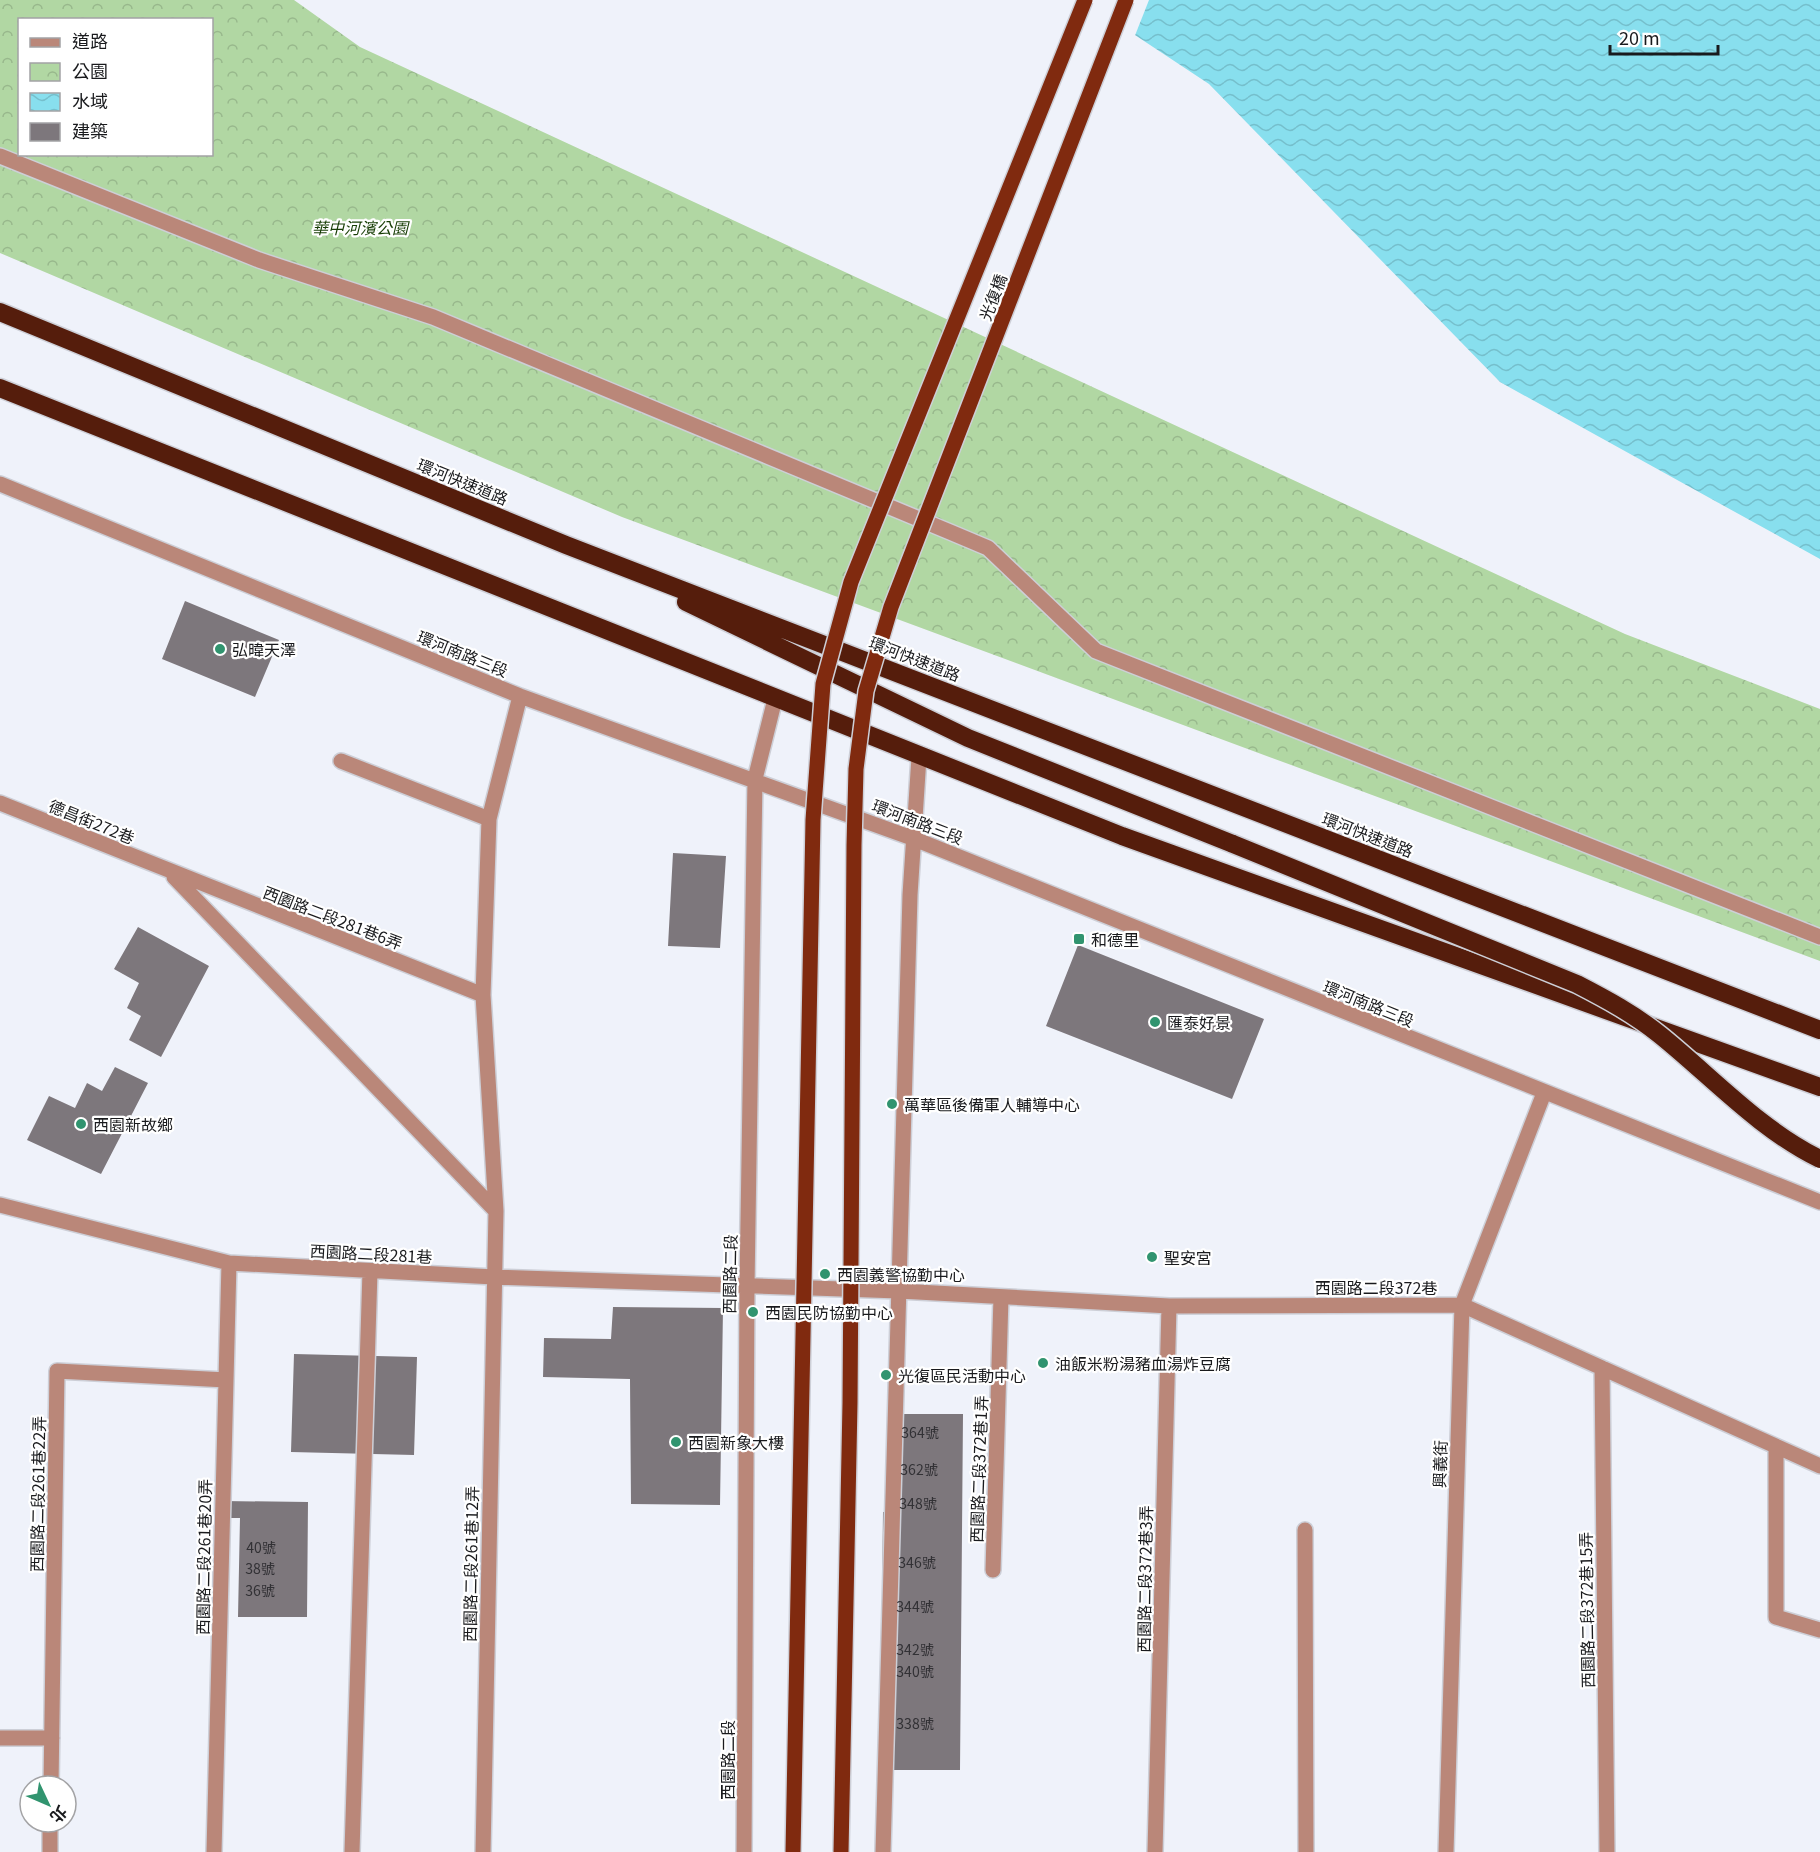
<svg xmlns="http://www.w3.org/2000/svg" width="1820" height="1852" viewBox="0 0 1820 1852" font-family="Georgia,'Noto Sans TC',serif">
<defs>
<pattern id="park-crowns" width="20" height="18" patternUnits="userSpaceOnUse" patternTransform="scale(1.5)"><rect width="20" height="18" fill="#b1d7a3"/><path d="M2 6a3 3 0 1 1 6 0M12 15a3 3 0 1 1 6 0" fill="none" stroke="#98b88c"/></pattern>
<pattern id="water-waves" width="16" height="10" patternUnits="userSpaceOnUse" patternTransform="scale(1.5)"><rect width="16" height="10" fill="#88dfee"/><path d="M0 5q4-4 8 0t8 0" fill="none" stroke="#75bfcc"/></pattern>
</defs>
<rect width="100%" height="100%" fill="#eff2fa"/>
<path fill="url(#park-crowns)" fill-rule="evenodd" d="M0,0H294L360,47L1625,634L1820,709V961L622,517L0,253ZM20,20H212V154H20Z"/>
<path fill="url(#water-waves)" d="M1082,0H1820V559L1500,382L1209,84Z"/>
<path fill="#eff2fa" d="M1079,0H1149L1134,38Z"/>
<path fill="#7d777c" d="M185,601L279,640L255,697L162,659Z
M673,853L726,856L720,948L668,946Z
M138,927L209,966L161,1057L129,1040L141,1016L127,1008L139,983L114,969Z
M1078,945L1264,1019L1232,1099L1046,1026Z
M115,1067L148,1083L101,1174L27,1140L49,1096L75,1108L87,1083L102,1091Z
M613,1307L723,1308L720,1505L631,1504L630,1379L543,1377L544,1338L611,1339Z
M294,1354L417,1357L414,1455L291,1452Z
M888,1414H963L960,1770H880L883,1512H887Z
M223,1501L308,1502L307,1617H238L240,1518H223Z"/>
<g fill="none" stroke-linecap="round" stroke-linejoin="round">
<defs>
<path id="minor" d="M0,156L259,260L433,317L950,532L988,548L1096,651L1820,937
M0,484L520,696L912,838L1820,1202
M341,761L489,819
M0,803L483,995
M174,877L496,1211
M0,1205L229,1263L494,1277L899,1291L1169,1306L1462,1305L1820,1466
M1602,1368L1607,1852
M1776,1447V1617L1820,1630
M1305,1530L1306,1852
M993,1570L1001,1297
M0,1738H52
M51,1786L57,1371L226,1380
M50,1852V1822
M214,1852L229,1263
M352,1852L370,1271
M483,1852L496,1211L483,995L489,819L520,696
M744,1852L747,1286L755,779L775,699
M883,1852L910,895L919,757
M1155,1852L1169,1306
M1446,1852L1462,1305L1544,1093"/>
<path id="highway" d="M0,312L566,545L1820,1030
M0,388L1122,836L1820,1087
M686,602L968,738L1233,844"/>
</defs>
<use href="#minor" stroke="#cdcfd7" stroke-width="18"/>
<use href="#highway" stroke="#cdcfd7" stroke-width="21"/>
<use href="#minor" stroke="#ba8779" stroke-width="15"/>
<use href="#highway" stroke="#551d0c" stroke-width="18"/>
<defs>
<path id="major-bridge" d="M793,1852L813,820L823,684L851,582L1085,0
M841,1852L850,1403L854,845L856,769L866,691L891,607L1126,0"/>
<path id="highway-bridge" d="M1233,844L1577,984C1606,999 1634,1014 1660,1035C1711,1076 1760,1130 1820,1159"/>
</defs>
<use href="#major-bridge" stroke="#cdcfd7" stroke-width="18" stroke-linecap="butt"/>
<use href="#highway-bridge" stroke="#cdcfd7" stroke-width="21" stroke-linecap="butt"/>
<use href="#major-bridge" stroke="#802a0f" stroke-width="15"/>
<use href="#highway-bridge" stroke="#551d0c" stroke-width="18"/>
</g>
<g fill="#31946f" stroke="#fff" stroke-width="2">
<circle cx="220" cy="649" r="6"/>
<rect x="1073" y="933" width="12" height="12" rx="3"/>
<circle cx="1155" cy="1022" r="6"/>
<circle cx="892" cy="1104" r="6"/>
<circle cx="81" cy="1124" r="6"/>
<circle cx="1152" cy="1257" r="6"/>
<circle cx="825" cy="1274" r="6"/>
<circle cx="753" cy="1312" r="6"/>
<circle cx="1043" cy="1363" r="6"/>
<circle cx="886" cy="1375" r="6"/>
<circle cx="676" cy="1442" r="6"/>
</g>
<g text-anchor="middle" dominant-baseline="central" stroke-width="4.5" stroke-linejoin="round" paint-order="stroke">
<g font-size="14" fill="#323135">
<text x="920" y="1432">364號</text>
<text x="919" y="1469">362號</text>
<text x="918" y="1503">348號</text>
<text x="261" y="1547">40號</text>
<text x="917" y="1562">346號</text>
<text x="260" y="1568">38號</text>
<text x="260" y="1590">36號</text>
<text x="915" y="1606">344號</text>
<text x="915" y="1649">342號</text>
<text x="915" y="1671">340號</text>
<text x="915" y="1723">338號</text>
</g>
<g font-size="16" font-style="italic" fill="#173d05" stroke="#fff">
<text x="360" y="227">華中河濱公園</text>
</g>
<g font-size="16" fill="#191a1d" stroke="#fff">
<text transform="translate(992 297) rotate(-69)">光復橋</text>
<text transform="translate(463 481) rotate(22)">環河快速道路</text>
<text transform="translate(463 653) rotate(22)">環河南路三段</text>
<text transform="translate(915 658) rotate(21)">環河快速道路</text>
<text transform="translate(92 821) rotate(22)">德昌街272巷</text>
<text transform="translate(918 821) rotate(21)">環河南路三段</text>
<text transform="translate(1368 834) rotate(21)">環河快速道路</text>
<text transform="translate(333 917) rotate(21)">西園路二段281巷6弄</text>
<text transform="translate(1369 1003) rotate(22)">環河南路三段</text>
<text transform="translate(371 1253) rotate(3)">西園路二段281巷</text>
<text transform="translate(729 1274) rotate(-89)">西園路二段</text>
<text x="1376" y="1287">西園路二段372巷</text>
<text transform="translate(1439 1464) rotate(-88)">興義街</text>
<text transform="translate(978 1469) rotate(-88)">西園路二段372巷1弄</text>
<text transform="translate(37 1494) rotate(-89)">西園路二段261巷22弄</text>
<text transform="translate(203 1557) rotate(-89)">西園路二段261巷20弄</text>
<text transform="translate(470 1564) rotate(-89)">西園路二段261巷12弄</text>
<text transform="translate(1144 1579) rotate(-89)">西園路二段372巷3弄</text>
<text transform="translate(1586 1610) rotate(-91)">西園路二段372巷15弄</text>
<text transform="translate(727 1760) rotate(-90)">西園路二段</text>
</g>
<g font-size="16" fill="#191a1d" stroke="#fff" text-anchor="start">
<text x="232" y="649">弘暐天澤</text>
<text x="1091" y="939">和德里</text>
<text x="1167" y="1022">匯泰好景</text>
<text x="904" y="1104">萬華區後備軍人輔導中心</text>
<text x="93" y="1124">西園新故鄉</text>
<text x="1164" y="1257">聖安宮</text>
<text x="837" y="1274">西園義警協勤中心</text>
<text x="765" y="1312">西園民防協勤中心</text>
<text x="1055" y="1363">油飯米粉湯豬血湯炸豆腐</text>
<text x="898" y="1375">光復區民活動中心</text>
<text x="688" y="1442">西園新象大樓</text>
</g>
</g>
<rect x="18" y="18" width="195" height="138" fill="#ffffff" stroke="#a3a3a5" stroke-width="1.5"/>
<rect x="30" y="38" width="30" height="9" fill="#ba8779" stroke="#a3a3a5" stroke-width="1.5"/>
<text x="72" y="48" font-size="18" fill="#191a1d">道路</text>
<rect x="30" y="63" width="30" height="18" fill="url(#park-crowns)" stroke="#a3a3a5" stroke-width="1.5"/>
<text x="72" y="78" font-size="18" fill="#191a1d">公園</text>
<rect x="30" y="93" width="30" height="18" fill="url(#water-waves)" stroke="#a3a3a5" stroke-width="1.5"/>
<text x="72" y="108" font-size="18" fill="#191a1d">水域</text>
<rect x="30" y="123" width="30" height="18" fill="#7d777c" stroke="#a3a3a5" stroke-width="1.5"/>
<text x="72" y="138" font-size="18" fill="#191a1d">建築</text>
<g transform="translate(48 1804) rotate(134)"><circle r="28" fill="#ffffff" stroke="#a3a3a5" stroke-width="1.5"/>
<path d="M0-4.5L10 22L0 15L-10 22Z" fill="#31946f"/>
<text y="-9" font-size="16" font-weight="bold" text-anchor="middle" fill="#191a1d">北</text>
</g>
<path d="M1610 45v9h108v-9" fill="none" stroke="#191a1d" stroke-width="3"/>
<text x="1619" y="45" font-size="18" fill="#191a1d" stroke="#ffffff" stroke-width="4.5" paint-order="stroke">20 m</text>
</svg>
